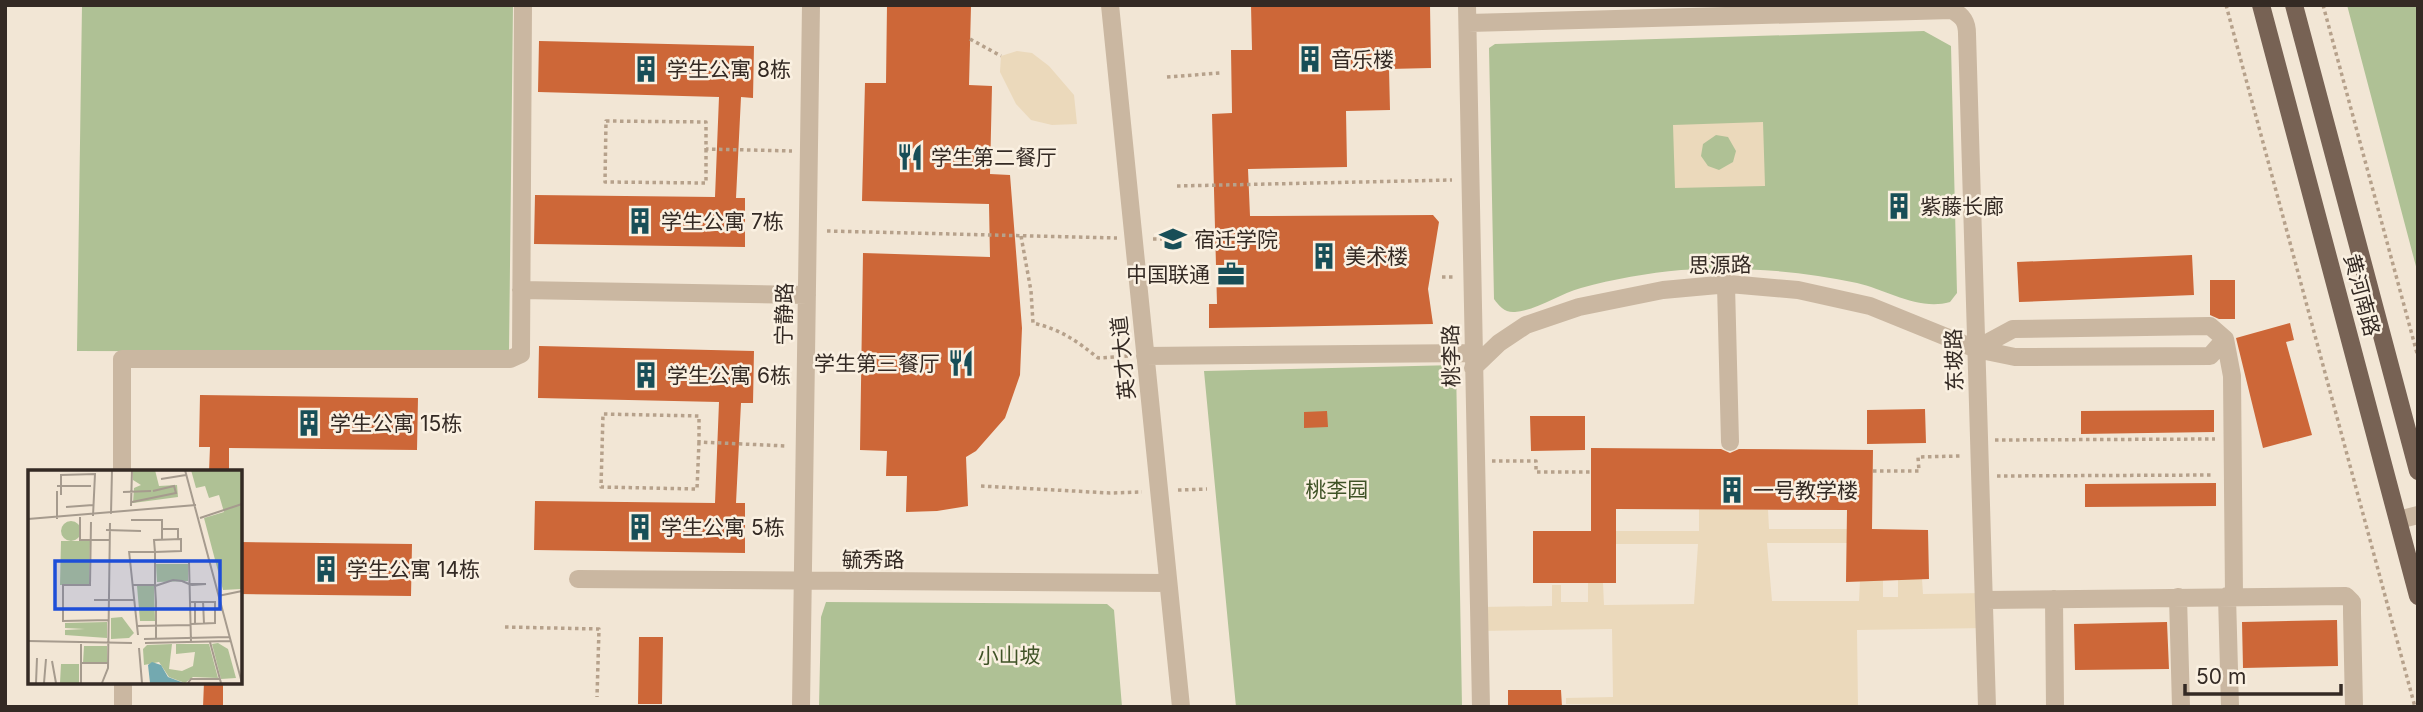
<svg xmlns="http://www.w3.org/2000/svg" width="2423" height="712" viewBox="0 0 2423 712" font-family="Inter,'Noto Sans SC',sans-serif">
<rect width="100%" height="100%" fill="#f2e6d5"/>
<path fill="#afc195" d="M82,5H513L509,352L77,351Z
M2347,5H2418V274Z
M1924,31L1951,46L1957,293L1950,302C1919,311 1887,290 1857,283C1801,271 1739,266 1681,270C1648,273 1613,279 1581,288C1559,294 1537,310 1515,312C1505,313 1499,306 1494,299L1489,48L1495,44Z
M1456,365L1462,707H1236L1204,371Z
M826,602L1107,604L1114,610L1122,707H819L821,617Z"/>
<path fill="#ebd9bb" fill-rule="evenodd" d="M1017,51L1032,53L1049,66L1074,95L1077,124L1052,125L1031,120L1016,104L1000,72L1001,56Z
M1763,122L1765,186L1675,188L1673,125ZM1716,135L1728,137L1736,151L1733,162L1719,170L1708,166L1701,156L1703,144Z
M1699,509L1768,510L1769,529H1847V543H1767L1772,601H1859L1860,580H1883V597H1898V579H1922L1923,594L1985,593L1986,628L1857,630L1858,707L1566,704V698L1613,697L1612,629L1480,631V607L1552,606V585H1561V602H1588V583H1603L1604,605L1694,604L1698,544H1616V531H1699Z"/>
<path fill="#cd6738" d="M887,5L971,6L969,85L992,86L990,174L1010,175L1022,328L1020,375L1005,418L976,451L966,457L968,506L937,511L906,512L907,476H886L887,451L860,450L863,253L990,257L989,204L862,201L865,83H886Z
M1251,5H1430L1431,68L1389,69L1390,110L1346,111L1347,167L1248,169L1250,216L1433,215L1439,222L1428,289L1433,324L1209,328V304H1217L1212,114L1232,113L1231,50H1252Z
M539,41L754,46L753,98L741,97L736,198H745V247L534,244L535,195L715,197L719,97L538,92Z
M2192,255L2194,295L2019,302L2017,262Z
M2210,280H2235V319H2219L2210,315Z
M2290,323L2294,340L2286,342L2312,435L2263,448L2236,338Z
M539,346L754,351L753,403H741L736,503H745V553L534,550L535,501L715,503L719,402L538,398Z
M200,395L418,398L417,450L229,448V472H209L210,447H199Z
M1925,409L1926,443L1867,444V410Z
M2214,410V432L2081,434V411Z
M1327,411L1328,427L1304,428V412Z
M1530,416H1585V450L1531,451Z
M1591,448L1721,449L1730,453L1739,449L1873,450L1872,529L1928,530L1929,579L1846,582L1847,510L1616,509V583H1533V531H1591Z
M2216,483V506L2085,507V484Z
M240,542L412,544L411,596L240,594Z
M2337,620L2338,666L2243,668L2242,622Z
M2167,622L2169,669L2075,670L2074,624Z
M639,637H663L662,704H638Z
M204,682H223V707H203Z
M1508,690H1561L1562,707H1508Z"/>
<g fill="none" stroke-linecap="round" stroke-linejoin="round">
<path stroke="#b6a18b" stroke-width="3.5" stroke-dasharray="3.5 3.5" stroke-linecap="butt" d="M2226,5L2415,707
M2323,5L2418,357
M970,39L1001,56
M1167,77L1220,73
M706,149V183L605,182L606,121L706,122V149L792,151
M1177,186L1452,180
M827,231L1117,238
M1021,236L1031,291L1033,323C1060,329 1077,341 1098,358L1128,356
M1153,239H1183
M1442,277H1454
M1995,440L2215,439
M699,442L697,489L601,487L603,414L699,416V442L787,446
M1492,461H1536V472H1591
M1873,471H1919L1918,457L1960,456
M1997,476L2213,475
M981,486L1110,493L1142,492
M1178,490L1207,489
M505,627L599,629L597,697"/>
<path stroke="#cab7a1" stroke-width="18" d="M1110,5L1181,707
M1467,5L1481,707
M1468,23L1952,10C1963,16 1967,22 1967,34L1987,707
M1726,285L1730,442
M521,290L807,295
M2225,339L2232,376L2234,596
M1145,356L1473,353
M1473,368L1499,343L1526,325L1579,307L1663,290L1729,284L1798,290L1870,306L1976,349L2015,357L2210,356L2225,339L2210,326L2013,329L1976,349
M122,472V359H510L521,354L523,5
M2398,520L2418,515
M578,579L1168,583
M2227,596L2230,707
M2178,597L2181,707
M2054,599L2055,707
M1985,600L2346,596L2352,602V613L2354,707
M123,707V682
M801,707L811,5"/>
<path stroke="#776254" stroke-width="18" d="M2261,5L2418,596
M2294,5L2418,471"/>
</g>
<defs>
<symbol id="building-bare" viewBox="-9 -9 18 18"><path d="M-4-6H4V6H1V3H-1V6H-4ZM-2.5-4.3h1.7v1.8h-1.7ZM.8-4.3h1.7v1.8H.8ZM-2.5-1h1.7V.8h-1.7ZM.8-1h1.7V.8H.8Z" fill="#184e57" stroke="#faf0e1" stroke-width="2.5" paint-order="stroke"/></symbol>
<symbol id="restaurant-bare" viewBox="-9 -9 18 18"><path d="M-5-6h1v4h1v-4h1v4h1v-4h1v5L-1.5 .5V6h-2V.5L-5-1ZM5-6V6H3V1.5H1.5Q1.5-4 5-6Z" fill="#184e57" stroke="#faf0e1" stroke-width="2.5" paint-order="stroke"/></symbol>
<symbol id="university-bare" viewBox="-9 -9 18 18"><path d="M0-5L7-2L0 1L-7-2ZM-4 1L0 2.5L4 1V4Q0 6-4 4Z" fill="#184e57" stroke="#faf0e1" stroke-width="2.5" paint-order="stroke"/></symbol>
<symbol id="office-bare" viewBox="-9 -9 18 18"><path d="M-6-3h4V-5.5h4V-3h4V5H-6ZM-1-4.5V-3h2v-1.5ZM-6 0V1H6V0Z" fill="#184e57" stroke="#faf0e1" stroke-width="2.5" paint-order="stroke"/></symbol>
</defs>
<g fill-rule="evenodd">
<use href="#building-bare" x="1291" y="40" width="38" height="38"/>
<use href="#building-bare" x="627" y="50" width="38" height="38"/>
<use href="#restaurant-bare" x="891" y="138" width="38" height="38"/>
<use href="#building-bare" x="1880" y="187" width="38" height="38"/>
<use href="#building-bare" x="621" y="202" width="38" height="38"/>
<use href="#university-bare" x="1154" y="220" width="38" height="38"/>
<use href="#building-bare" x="1305" y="237" width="38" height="38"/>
<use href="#office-bare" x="1212" y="255" width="38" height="38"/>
<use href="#restaurant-bare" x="942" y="344" width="38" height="38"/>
<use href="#building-bare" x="627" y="356" width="38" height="38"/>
<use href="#building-bare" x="290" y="404" width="38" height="38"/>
<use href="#building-bare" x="1713" y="471" width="38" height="38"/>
<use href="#building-bare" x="621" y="508" width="38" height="38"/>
<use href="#building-bare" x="307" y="550" width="38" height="38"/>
</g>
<g text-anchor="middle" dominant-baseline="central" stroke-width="5" stroke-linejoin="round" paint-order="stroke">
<g font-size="21" fill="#342a24" stroke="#faf0e1" text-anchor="start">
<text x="1331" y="59">音乐楼</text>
<text x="667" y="69">学生公寓 8栋</text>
<text x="931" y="157">学生第二餐厅</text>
<text x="1920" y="206">紫藤长廊</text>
<text x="661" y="221">学生公寓 7栋</text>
<text x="1194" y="239">宿迁学院</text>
<text x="1345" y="256">美术楼</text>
<text x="1210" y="274" text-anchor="end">中国联通</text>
<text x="940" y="363" text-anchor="end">学生第三餐厅</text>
<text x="667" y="375">学生公寓 6栋</text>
<text x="330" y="423">学生公寓 15栋</text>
<text x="1753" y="490">一号教学楼</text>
<text x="661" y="527">学生公寓 5栋</text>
<text x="347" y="569">学生公寓 14栋</text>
</g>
<g font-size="21" fill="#342a24" stroke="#faf0e1">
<text transform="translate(1720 265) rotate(-1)">思源路</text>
<text transform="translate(2362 295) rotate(75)">黄河南路</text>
<text transform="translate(784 314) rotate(-89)">宁静路</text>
<text transform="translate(1451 356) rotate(-91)">桃李路</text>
<text transform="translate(1123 358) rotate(-96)">英才大道</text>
<text transform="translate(1954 360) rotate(-92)">东坡路</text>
<text x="873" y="559">毓秀路</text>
</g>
<g font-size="21" fill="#405327" stroke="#faf0e1">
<text x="1337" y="489">桃李园</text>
<text x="1009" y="655">小山坡</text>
</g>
</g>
<g transform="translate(28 470)">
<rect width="214" height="214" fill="#f2e6d5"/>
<path d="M105,0H127L131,16L149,15L150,27L105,33L106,18L113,15L105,10ZM163,0H213V119L195,120L176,48L196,42L191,25L181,28L177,16L168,18ZM33 61a10 10 0 1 1 20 0a10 10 0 1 1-20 0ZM33,71H62L61,115H32ZM128,94H160V111L129,112ZM109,116H126L127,151H112ZM94,147L106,163L101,168L83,169V148ZM79,152V168L37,165V160L57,159L37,158V153ZM190,173L200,179L208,208L193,209L184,174ZM144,174L141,199L154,201L165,196L167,182L148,184V174H181L190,208L165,207L157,213L141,207L131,192L116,195L115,179L119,175ZM56,176H79V193H55ZM33,194H51V213H32Z" fill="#afc195"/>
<path d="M124,192L133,195L140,207L156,213H122L120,195Z" fill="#73a9b0"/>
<path fill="none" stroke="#a69b8e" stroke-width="2" d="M157,0L214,213M133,9L158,5M29,16H63M95,22L123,21M33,25V5L67,4L65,46M104,32L148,23L146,16L125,21M103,36L104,0M38,37L65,35M83,44L84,0M52,47V70H82M172,48L214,34M0,49L168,35M29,49V21M103,50H134V70M63,52L62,115H35V151L81,150M134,59H150V69M78,60L113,61M101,81L110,165M101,82H127L153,81V69L126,70L127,82V116L128,132V169M127,92H161L163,172M105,115H127M127,116L145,110L154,111L161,114L164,115L178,114H161M190,126L214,121M66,130H106M167,131V154M175,131L176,154M162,132H187V153L163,154M109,156L163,155M116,169L201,167M0,171L104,173M182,172L193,213M117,173L202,171M53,174V213M111,178L114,213M24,191L28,213M53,193H80M8,213L9,188M16,213L18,189M74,213L80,198L82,53M160,213L163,209H192"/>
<path fill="#1d4ed8" fill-opacity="0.15" stroke="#1d4ed8" stroke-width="3.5" d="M27,91H192V139H27Z"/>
<rect width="214" height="214" fill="none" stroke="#342a24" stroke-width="3.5"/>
</g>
<rect width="2423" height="712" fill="none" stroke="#342a24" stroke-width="14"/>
<path d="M2185 684v10h156v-10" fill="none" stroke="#342a24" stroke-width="3.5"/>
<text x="2196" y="684" font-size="21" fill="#342a24" stroke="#faf0e1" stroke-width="5" paint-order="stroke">50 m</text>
</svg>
